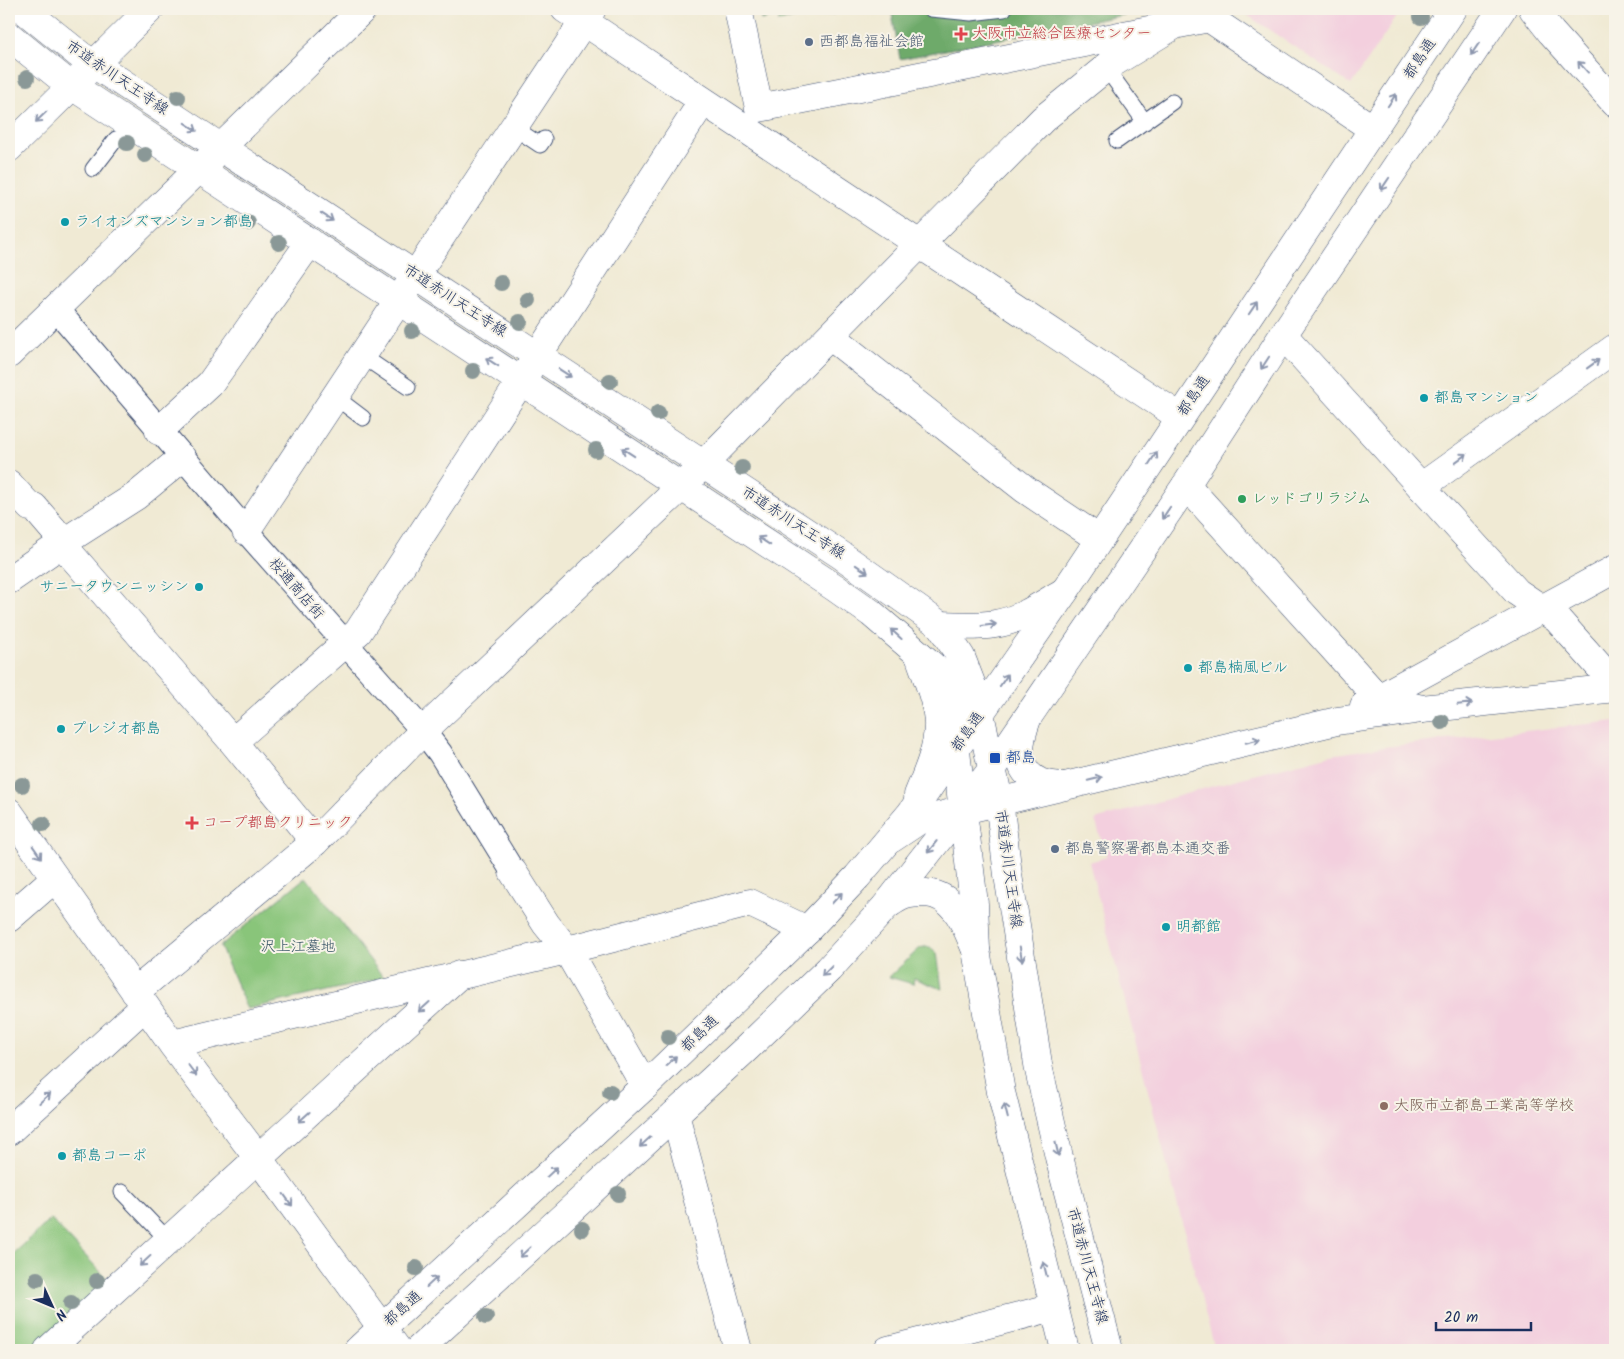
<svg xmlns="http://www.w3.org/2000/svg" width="1624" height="1359" viewBox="0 0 1624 1359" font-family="Kalam,'Klee One',sans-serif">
<rect width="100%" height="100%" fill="#f7f3e8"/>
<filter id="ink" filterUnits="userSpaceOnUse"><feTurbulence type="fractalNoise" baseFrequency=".02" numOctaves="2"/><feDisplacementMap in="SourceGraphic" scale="10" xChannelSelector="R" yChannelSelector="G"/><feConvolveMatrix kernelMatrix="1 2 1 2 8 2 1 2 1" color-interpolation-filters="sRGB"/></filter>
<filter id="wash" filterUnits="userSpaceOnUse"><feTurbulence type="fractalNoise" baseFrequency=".0096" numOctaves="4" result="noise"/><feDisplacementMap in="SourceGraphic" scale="20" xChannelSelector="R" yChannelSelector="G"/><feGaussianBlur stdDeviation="1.12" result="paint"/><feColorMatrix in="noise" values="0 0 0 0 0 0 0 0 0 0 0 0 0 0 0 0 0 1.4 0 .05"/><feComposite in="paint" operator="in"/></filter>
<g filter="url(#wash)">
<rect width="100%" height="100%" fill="#f0ead4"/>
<path fill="#f3cfde" d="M1238,9H1402L1351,85Z
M1615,721V1350H1215L1089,862L1107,857L1095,820L1234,780L1331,755L1376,748Z"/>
<path fill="#89c57a" stroke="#527a6c" d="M306,877L384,978L247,1009L220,946Z
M924,947H930L937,953L942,989L914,978L913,984L889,977L920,948Z
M51,1219L110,1282L35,1350H9V1258Z"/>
<path fill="#6eaa6a" stroke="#446c64" d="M759,9H858L807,19L806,16L779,22L778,16L761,20Z
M891,9H923L935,14L971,18L1018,9H1154L900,59Z"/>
</g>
<g filter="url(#ink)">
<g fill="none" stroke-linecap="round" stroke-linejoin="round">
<defs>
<path id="service" d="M931,9L971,13L1004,9
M1106,68L1145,122
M513,127L540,145L544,139
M1117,141L1172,102
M93,169L116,139
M361,355L408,387
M334,396L363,418
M122,1192L168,1240"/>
<path id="pedestrian" d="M63,317L246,531L423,731L440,753L513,872"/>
<path id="minor" d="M565,9L1180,417
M738,9L759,108L1209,18L1373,129
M1533,9L1551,32L1615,103
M9,148L150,9
M1283,335L1517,592L1557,619L1615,684
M830,336L1026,490L1099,539
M9,354L363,9
M159,431L210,384L310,242
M9,484L30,507H34L64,542L66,549L233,742L315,842
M1421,487L1615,348
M246,531L592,9
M9,580L64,542L136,496L182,458
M1364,706L1615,569
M1027,719C1019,741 1012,770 1040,782C1046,785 1056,785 1063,786
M233,742L358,632L703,101
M9,812L172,1044L258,1158L398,1350
M891,839L918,821L1337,721L1422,709L1615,688
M513,872L546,924L567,950L645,1086
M9,918L55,878
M135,992L315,842L423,731L681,487L1043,119L1108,66L1173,26
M172,1044L567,950L750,903L807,930
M9,1131L145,1006
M48,1350L459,975
M888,1350L1054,1307"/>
<path id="tertiary" d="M1186,485L1378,698L1422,709
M940,625C958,626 977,627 995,624C1021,620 1043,604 1065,591
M918,795C927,773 937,751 938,727C939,706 926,676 919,655
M886,906C892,902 897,898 903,896C910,893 918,893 926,893C956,895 966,927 976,950
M675,1114L738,1350"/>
<path id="primary" d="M23,9L80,55L841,555L940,625L961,657L976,696L999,800L1008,875L1039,1070L1059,1157L1109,1350
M9,36L66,82L834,587L871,613L935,668L944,682L951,709L974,904L976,950L1001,1092L1065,1350
M358,1350L645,1086L807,930L857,877L911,813L1065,591L1453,9
M418,1350L748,1047L829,969L886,906L962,809L993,768L1186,485L1283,335L1502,9"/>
</defs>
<use href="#service" stroke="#3b4b70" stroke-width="17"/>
<use href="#pedestrian" stroke="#3b4b70" stroke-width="26"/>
<use href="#minor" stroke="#3b4b70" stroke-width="29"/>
<use href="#tertiary" stroke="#3b4b70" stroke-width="29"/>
<use href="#primary" stroke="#3b4b70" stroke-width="29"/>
<use href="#service" stroke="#fff" stroke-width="15"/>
<use href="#pedestrian" stroke="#fff" stroke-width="24"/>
<use href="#minor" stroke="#fff" stroke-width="28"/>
<use href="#tertiary" stroke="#fff" stroke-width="28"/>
<use href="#primary" stroke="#fff" stroke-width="28"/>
</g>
<g fill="#8a9897">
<circle cx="1421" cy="17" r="8"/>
<circle cx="27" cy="78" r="8"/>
<circle cx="178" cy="97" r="8"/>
<circle cx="127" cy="143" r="8"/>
<circle cx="145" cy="155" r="8"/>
<circle cx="248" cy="223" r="8"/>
<circle cx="279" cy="243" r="8"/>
<circle cx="501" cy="283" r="8"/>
<circle cx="528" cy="300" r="8"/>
<circle cx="520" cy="322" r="8"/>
<circle cx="412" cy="331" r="8"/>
<circle cx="473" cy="371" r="8"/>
<circle cx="610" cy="381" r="8"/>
<circle cx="658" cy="413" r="8"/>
<circle cx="596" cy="450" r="8"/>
<circle cx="742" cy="468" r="8"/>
<circle cx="1442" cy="722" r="8"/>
<circle cx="22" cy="785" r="8"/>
<circle cx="43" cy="824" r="8"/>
<circle cx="668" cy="1037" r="8"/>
<circle cx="610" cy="1092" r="8"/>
<circle cx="618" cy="1194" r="8"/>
<circle cx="582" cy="1229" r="8"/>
<circle cx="416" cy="1268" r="8"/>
<circle cx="37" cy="1279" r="8"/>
<circle cx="97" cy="1281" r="8"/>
<circle cx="71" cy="1303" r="8"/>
<circle cx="486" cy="1317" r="8"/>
</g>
<defs><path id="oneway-shaft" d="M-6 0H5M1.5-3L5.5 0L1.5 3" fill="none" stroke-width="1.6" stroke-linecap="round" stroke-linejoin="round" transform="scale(1.25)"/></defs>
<g stroke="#8d97ae">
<use href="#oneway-shaft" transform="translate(1475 49) rotate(124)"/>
<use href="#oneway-shaft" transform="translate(1583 67) rotate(-132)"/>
<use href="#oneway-shaft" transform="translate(1392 100) rotate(-56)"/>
<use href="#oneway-shaft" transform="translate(41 117) rotate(136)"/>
<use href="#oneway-shaft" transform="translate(191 127) rotate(33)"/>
<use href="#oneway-shaft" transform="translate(1385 184) rotate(124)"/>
<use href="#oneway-shaft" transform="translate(327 217) rotate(33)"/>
<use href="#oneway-shaft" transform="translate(1253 308) rotate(-56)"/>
<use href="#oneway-shaft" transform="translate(492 362) rotate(-147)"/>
<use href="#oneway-shaft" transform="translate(1265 363) rotate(123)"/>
<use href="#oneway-shaft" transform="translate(1593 364) rotate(-36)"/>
<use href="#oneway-shaft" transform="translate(565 373) rotate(33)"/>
<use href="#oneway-shaft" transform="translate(628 452) rotate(-147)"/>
<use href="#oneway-shaft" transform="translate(1153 458) rotate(-57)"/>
<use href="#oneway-shaft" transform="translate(1461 458) rotate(-36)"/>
<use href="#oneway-shaft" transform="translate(1166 513) rotate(124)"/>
<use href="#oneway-shaft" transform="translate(764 541) rotate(-147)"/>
<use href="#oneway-shaft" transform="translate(862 569) rotate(34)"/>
<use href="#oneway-shaft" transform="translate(989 625) rotate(-7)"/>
<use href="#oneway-shaft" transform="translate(896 634) rotate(-138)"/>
<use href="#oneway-shaft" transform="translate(1004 680) rotate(-56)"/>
<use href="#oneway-shaft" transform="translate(1465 704) rotate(-6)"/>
<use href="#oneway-shaft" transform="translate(1253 741) rotate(-14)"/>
<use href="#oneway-shaft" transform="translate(1095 779) rotate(-14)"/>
<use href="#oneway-shaft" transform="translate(932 847) rotate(128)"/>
<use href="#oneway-shaft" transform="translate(37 852) rotate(55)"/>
<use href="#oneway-shaft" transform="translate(837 898) rotate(-47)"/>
<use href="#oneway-shaft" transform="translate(1021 954) rotate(81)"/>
<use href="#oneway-shaft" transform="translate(827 971) rotate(135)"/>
<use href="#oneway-shaft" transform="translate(424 1007) rotate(138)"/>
<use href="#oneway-shaft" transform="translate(671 1061) rotate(-44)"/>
<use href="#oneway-shaft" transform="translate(192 1070) rotate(53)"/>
<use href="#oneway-shaft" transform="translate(45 1098) rotate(-42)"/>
<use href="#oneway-shaft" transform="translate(1006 1111) rotate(-104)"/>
<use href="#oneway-shaft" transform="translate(304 1117) rotate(138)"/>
<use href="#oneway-shaft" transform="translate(645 1142) rotate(137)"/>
<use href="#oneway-shaft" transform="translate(1057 1149) rotate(77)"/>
<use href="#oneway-shaft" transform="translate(552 1172) rotate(-43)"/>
<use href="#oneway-shaft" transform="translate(288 1200) rotate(54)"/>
<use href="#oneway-shaft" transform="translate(525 1252) rotate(137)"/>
<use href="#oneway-shaft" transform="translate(145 1261) rotate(137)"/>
<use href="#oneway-shaft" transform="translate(1045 1269) rotate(-104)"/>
<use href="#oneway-shaft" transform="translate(432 1282) rotate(-43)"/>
</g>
</g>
<g fill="#e0444e" stroke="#f7f3e8" stroke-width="2">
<path d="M958.5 26.5h5v5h5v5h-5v5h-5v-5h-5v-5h5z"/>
<path d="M189.5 815.5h5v5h5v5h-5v5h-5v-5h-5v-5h5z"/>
</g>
<g fill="#5c6f8a" stroke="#f7f3e8" stroke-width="2">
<circle cx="809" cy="42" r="5"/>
<circle cx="1055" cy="849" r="5"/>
</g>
<g fill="#0f9aa8" stroke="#f7f3e8" stroke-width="2">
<circle cx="65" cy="222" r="5"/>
<circle cx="1424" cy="398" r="5"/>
<circle cx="199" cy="587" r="5"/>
<circle cx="1188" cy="668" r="5"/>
<circle cx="61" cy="729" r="5"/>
<circle cx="1166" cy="927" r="5"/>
<circle cx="62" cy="1156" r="5"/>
</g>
<circle fill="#2e9e5b" stroke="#f7f3e8" stroke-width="2" cx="1242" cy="499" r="5"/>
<rect fill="#1a4fb4" stroke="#f7f3e8" stroke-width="2" x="989" y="752" width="12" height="12" rx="2.5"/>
<circle fill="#8d6e63" stroke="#f7f3e8" stroke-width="2" cx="1384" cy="1106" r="5"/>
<g text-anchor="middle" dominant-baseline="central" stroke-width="4" stroke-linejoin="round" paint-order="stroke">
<g font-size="15" fill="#be3a42" stroke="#f7f3e8" text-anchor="start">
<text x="972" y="34">大阪市立総合医療センター</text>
<text x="203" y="823">コープ都島クリニック</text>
</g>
<g font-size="15" fill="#4e5e75" stroke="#f7f3e8" text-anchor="start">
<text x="819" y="42">西都島福祉会館</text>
<text x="1065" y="849">都島警察署都島本通交番</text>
</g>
<g font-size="15" fill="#1b2f5e" stroke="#f7f3e8">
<text transform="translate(1420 59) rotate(-56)">都島通</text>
<text transform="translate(117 78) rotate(34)">市道赤川天王寺線</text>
<text transform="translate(455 301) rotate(33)">市道赤川天王寺線</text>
<text transform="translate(1194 396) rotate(-56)">都島通</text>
<text transform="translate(793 523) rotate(33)">市道赤川天王寺線</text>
<text transform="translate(296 589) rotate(49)">桜通商店街</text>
<text transform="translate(968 732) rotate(-55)">都島通</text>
<text transform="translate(1008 869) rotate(82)">市道赤川天王寺線</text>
<text transform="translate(700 1034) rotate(-44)">都島通</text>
<text transform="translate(1087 1266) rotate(75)">市道赤川天王寺線</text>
<text transform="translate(403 1309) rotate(-42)">都島通</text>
</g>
<g font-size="15" fill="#0d838f" stroke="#f7f3e8" text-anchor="start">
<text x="75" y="222">ライオンズマンション都島</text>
<text x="1434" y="398">都島マンション</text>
<text x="189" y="587" text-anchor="end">サニータウンニッシン</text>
<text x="1198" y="668">都島楠風ビル</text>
<text x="71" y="729">プレジオ都島</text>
<text x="1176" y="927">明都館</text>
<text x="72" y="1156">都島コーポ</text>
</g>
<g font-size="15" fill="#27864d" stroke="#f7f3e8" text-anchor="start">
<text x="1252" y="499">レッドゴリラジム</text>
</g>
<g font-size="15" fill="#164399" stroke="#f7f3e8" text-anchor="start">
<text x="1006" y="758">都島</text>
</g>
<g font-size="15" fill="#365465" stroke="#f7f3e8">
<text x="298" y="947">沢上江墓地</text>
</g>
<g font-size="15" fill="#785e54" stroke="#f7f3e8" text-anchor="start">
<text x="1394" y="1106">大阪市立都島工業高等学校</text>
</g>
</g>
<rect width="1624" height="1359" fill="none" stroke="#f7f3e8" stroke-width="30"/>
<g transform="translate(52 1306) rotate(134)" stroke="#f7f3e8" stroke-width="4" paint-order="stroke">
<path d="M0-4L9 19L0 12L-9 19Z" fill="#1b2f5e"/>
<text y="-8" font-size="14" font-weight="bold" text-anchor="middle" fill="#1b2f5e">N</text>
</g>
<path d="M1436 1322v8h95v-8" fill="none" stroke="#1b2f5e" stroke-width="2.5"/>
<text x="1444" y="1322" font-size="15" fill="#1b2f5e" stroke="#f7f3e8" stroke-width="4" paint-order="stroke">20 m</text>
</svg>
